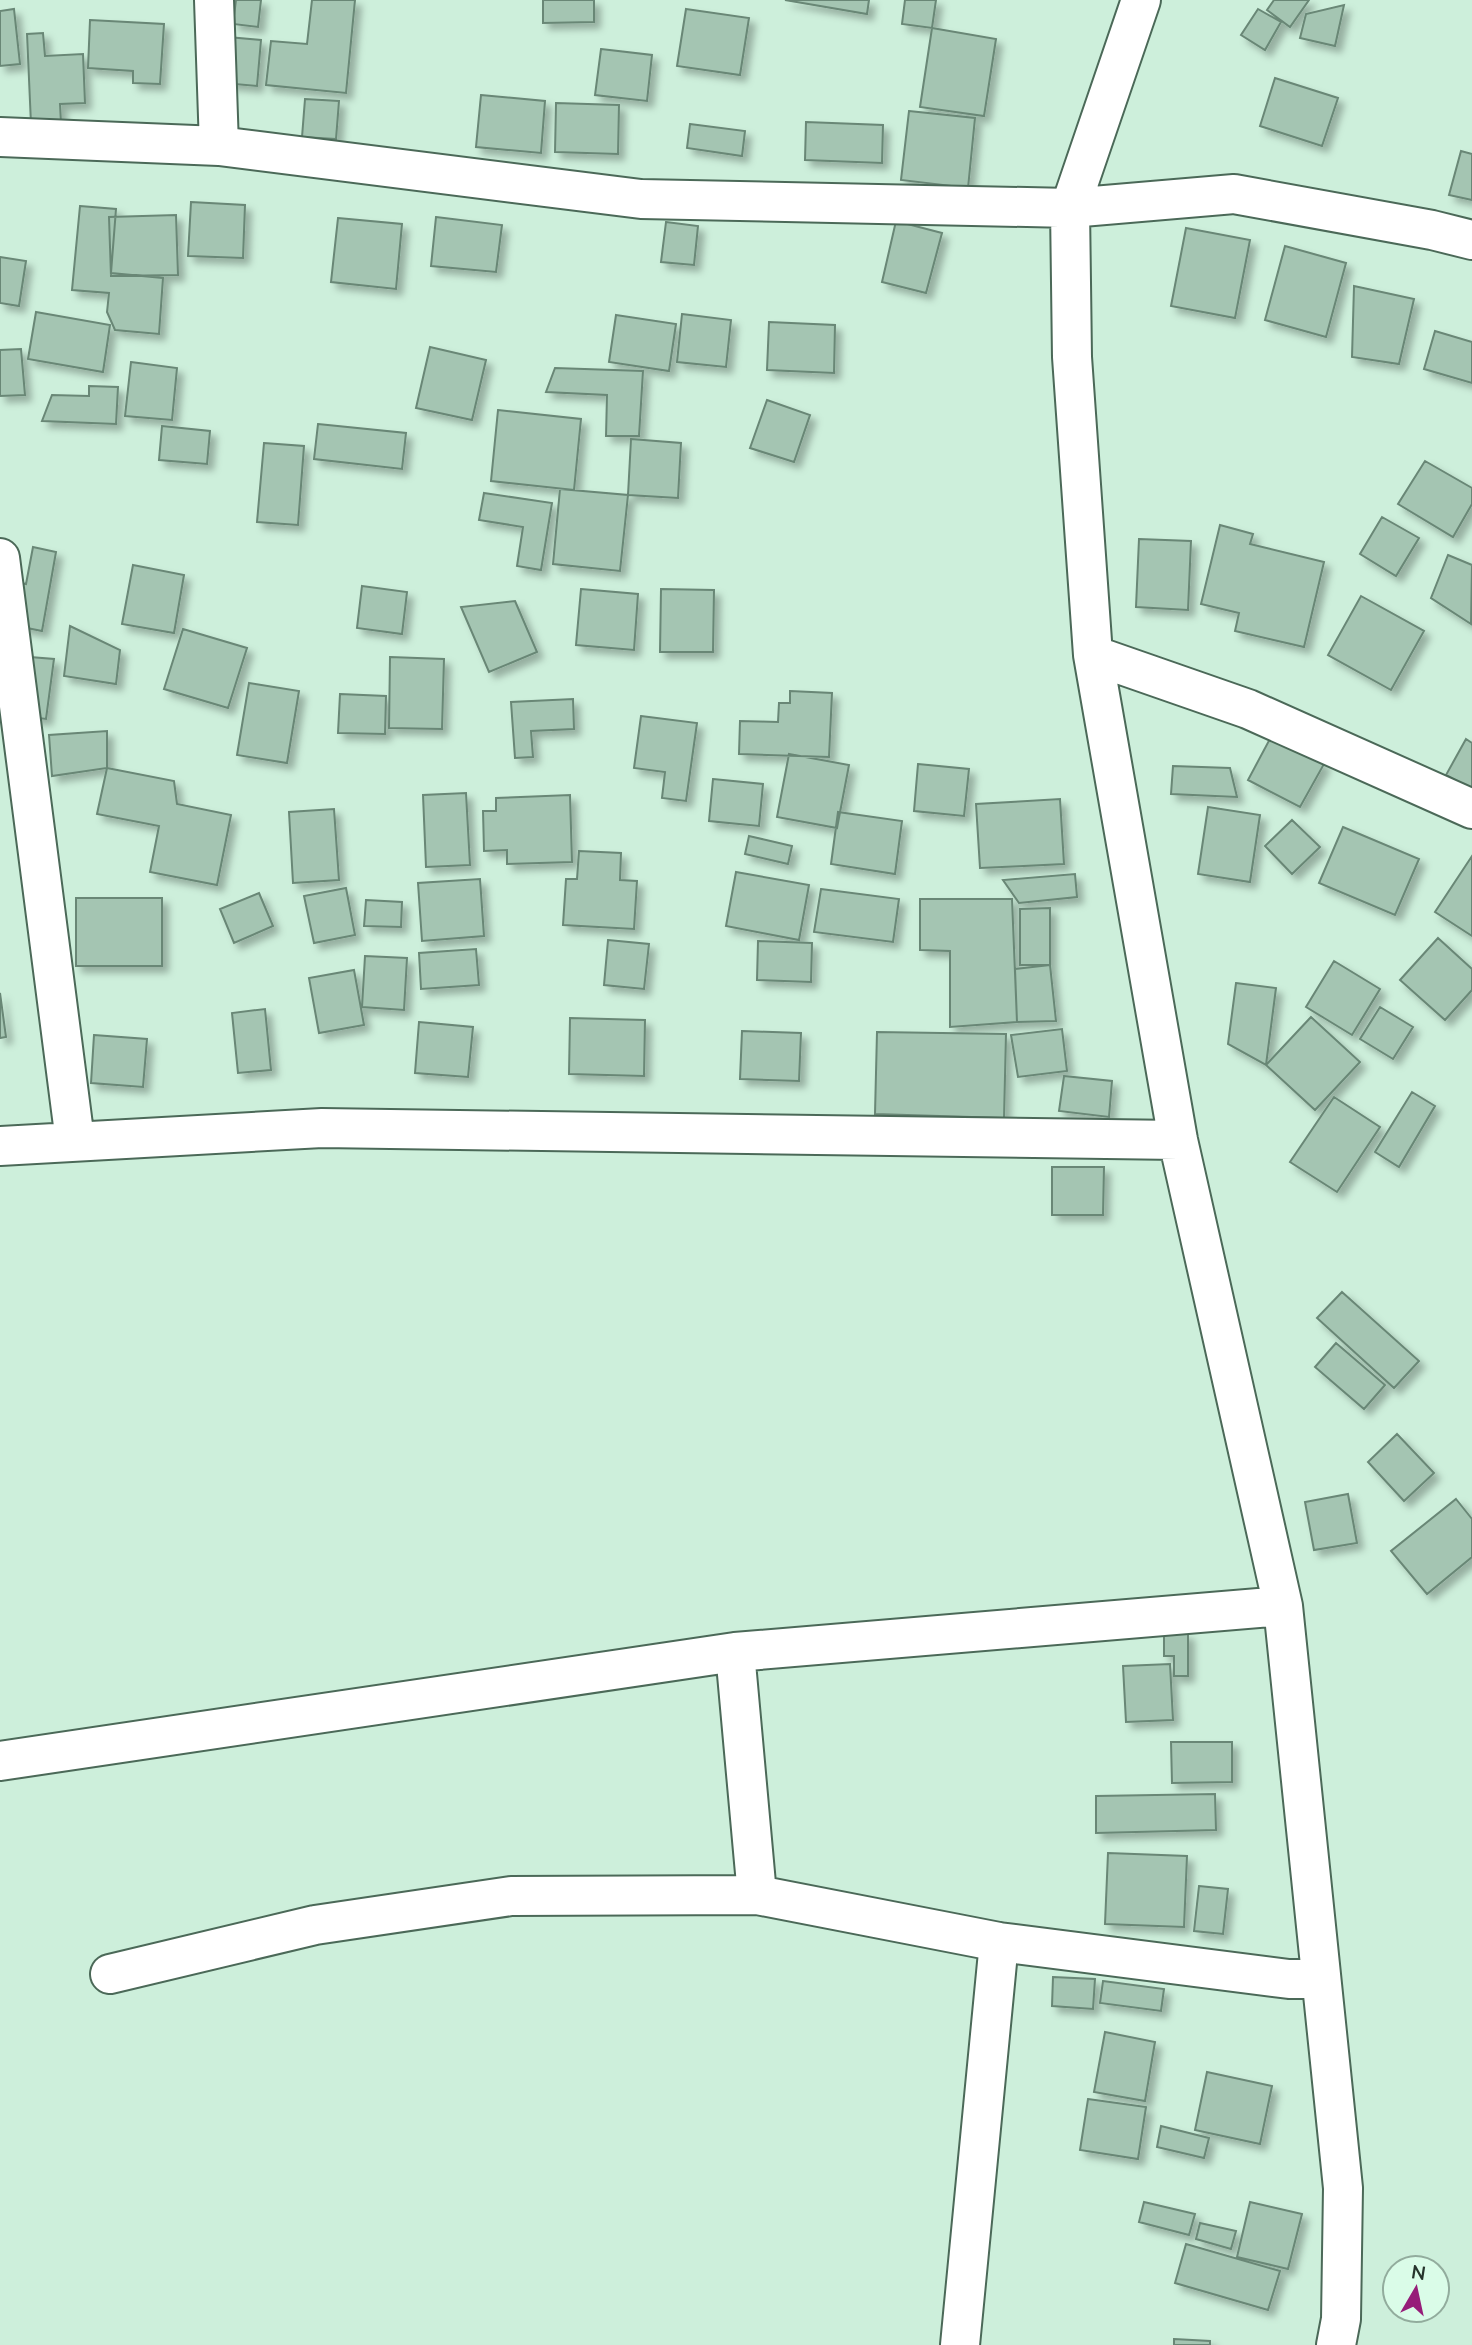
<svg xmlns="http://www.w3.org/2000/svg" width="1472" height="2345" viewBox="0 0 1472 2345" font-family="'Nunito Sans',sans-serif">
<defs>
<filter id="shadow"><feDropShadow dx="6" dy="6" stdDeviation="3.5" flood-color="#0004"/></filter>
</defs>
<rect width="100%" height="100%" fill="#cdefdb"/>
<path fill="#a4c5b2" stroke="#698776" stroke-width="2" filter="url(#shadow)" d="M236,0H261L258,27L233,24Z
M312,0H355L346,93L266,85L271,41L307,44Z
M543,0H594V22L543,23Z
M785,0H869L867,14Z
M905,0H936L932,28L902,24Z
M1274,0H1309L1290,27L1267,10Z
M1344,5L1335,46L1300,38L1306,14Z
M14,9L20,64L0,66V11Z
M686,9L749,18L740,75L677,66Z
M1258,9L1281,22L1265,50L1241,35Z
M90,20L164,24L160,84L133,83V71L88,68Z
M932,28L996,39L984,116L920,107Z
M43,33L45,56L83,54L85,103L60,104L61,123L31,124L27,34Z
M205,35L261,40L257,86L201,81Z
M601,49L652,55L647,101L595,95Z
M1275,78L1338,98L1322,146L1260,126Z
M481,95L545,101L541,153L476,147Z
M305,99L339,101L336,139L302,137Z
M556,103L619,105L618,154L555,152Z
M909,111L975,118L968,188L901,180Z
M806,122L883,125L882,163L805,160Z
M690,124L745,131L742,156L687,148Z
M1461,151L1472,154V200L1449,195Z
M191,202L245,205L243,258L188,256Z
M80,206L116,209L111,273L163,278L159,334L115,330L107,312L109,293L72,290Z
M176,215L178,275L111,276L109,217Z
M436,217L502,225L496,272L431,266Z
M338,218L402,224L396,289L331,282Z
M896,221L942,233L926,293L882,282Z
M666,222L698,226L694,265L661,262Z
M1186,228L1250,240L1235,318L1171,306Z
M1285,246L1346,263L1326,337L1265,320Z
M0,257L26,261L19,306L0,303Z
M1354,286L1414,299L1399,364L1352,357Z
M36,312L110,325L103,372L28,359Z
M682,314L731,320L726,367L677,362Z
M616,315L676,324L669,371L609,362Z
M769,322L835,325L834,373L767,370Z
M1435,331L1472,342V383L1424,369Z
M430,347L486,360L472,420L416,408Z
M21,349L25,395L0,396V350Z
M131,362L177,368L172,420L125,416Z
M555,368L643,371L639,436H606L607,395L546,392Z
M89,386L118,387L116,424L42,421L52,395L89,396Z
M767,400L810,415L794,462L750,448Z
M498,410L581,419L574,490L491,481Z
M318,424L406,433L402,469L314,459Z
M162,426L210,431L207,464L159,460Z
M631,439L681,443L678,498L628,495Z
M264,443L304,446L298,525L257,522Z
M1425,461L1472,488V504L1453,537L1398,504Z
M560,489L628,495L620,571L553,564Z
M484,493L552,503L541,570L517,566L523,527L479,520Z
M1382,517L1419,538L1396,576L1360,554Z
M1220,525L1253,534L1250,544L1324,562L1304,647L1235,631L1239,613L1201,604Z
M1139,539L1191,541L1188,610L1136,607Z
M33,547L56,552L42,631L2,623L9,581L26,584Z
M1448,555L1472,565L1471,624L1431,598Z
M133,565L184,575L174,633L122,624Z
M362,586L407,592L402,634L357,628Z
M581,589L638,594L634,650L576,645Z
M661,589L714,590L713,652H660Z
M1361,596L1424,631L1391,690L1328,655Z
M515,601L537,652L489,672L461,607Z
M70,626L120,650L116,684L64,676Z
M183,629L247,648L228,708L164,689Z
M30,657L54,659L46,719L23,716Z
M390,657L444,659L442,729L389,728Z
M249,683L299,691L287,763L237,755Z
M790,691L832,693L829,757L739,754L740,721L778,722L779,703H790Z
M340,694L386,696L385,734L338,733Z
M573,699L574,729L531,731L533,757L515,758L511,702Z
M641,716L697,723L686,801L662,798L665,772L634,768Z
M107,731V768L52,776L49,735Z
M1272,735L1324,764L1300,807L1248,780Z
M1466,739L1472,743V789L1446,775Z
M789,754L849,765L837,828L777,817Z
M918,764L969,769L964,816L914,811Z
M1173,766L1230,768L1237,797L1171,794Z
M107,768L174,781L177,804L231,815L217,885L150,872L159,826L97,814Z
M713,779L763,784L759,826L709,821Z
M466,793L470,865L426,867L423,795Z
M570,795L572,862L507,864V850L484,851L483,811H496V798Z
M1060,799L1064,864L980,868L976,804Z
M1208,807L1260,815L1250,882L1198,874Z
M334,809L339,880L293,883L289,812Z
M838,812L902,821L895,874L831,864Z
M1292,820L1320,847L1292,874L1265,846Z
M1343,827L1419,859L1395,915L1319,883Z
M749,836L792,846L788,864L745,854Z
M579,851L621,853L620,880L637,881L634,929L563,925L566,879H577Z
M1472,856V936L1435,912Z
M736,872L809,885L799,940L726,926Z
M1075,874L1077,897L1019,903L1003,880Z
M480,879L484,936L422,941L418,883Z
M346,888L355,935L314,943L304,896Z
M821,889L899,899L893,942L814,932Z
M259,893L273,926L234,943L220,909Z
M76,898H162V966H76Z
M920,899H1012L1017,1022L950,1027V951L920,950Z
M366,900L402,902L401,927L364,926Z
M1050,908V965H1020V909Z
M1438,938L1472,969V990L1445,1020L1400,980Z
M608,940L649,944L644,989L604,985Z
M758,941L812,943L811,982L757,980Z
M476,949L479,985L421,989L419,953Z
M365,956L407,958L404,1010L362,1007Z
M1334,961L1380,989L1352,1035L1306,1007Z
M1050,965L1056,1021L1017,1022L1015,969Z
M354,970L364,1025L319,1033L309,978Z
M1236,983L1276,988L1266,1065L1228,1044Z
M0,993L6,1037L0,1038Z
M1380,1007L1413,1027L1393,1059L1360,1039Z
M265,1009L271,1070L238,1073L232,1013Z
M1311,1017L1360,1062L1315,1110L1266,1065Z
M570,1018L645,1020L644,1076L569,1074Z
M419,1022L473,1027L468,1077L415,1073Z
M1062,1029L1067,1071L1018,1077L1011,1035Z
M742,1031L801,1033L799,1081L740,1079Z
M877,1032L1006,1034L1004,1118L875,1114Z
M94,1035L147,1039L143,1087L91,1083Z
M1064,1076L1112,1081L1109,1117L1059,1111Z
M1412,1092L1435,1106L1399,1167L1375,1152Z
M1334,1097L1380,1127L1337,1192L1290,1162Z
M1052,1167H1104L1103,1215H1052Z
M1342,1292L1419,1361L1394,1388L1317,1318Z
M1336,1343L1385,1385L1364,1409L1315,1367Z
M1397,1434L1434,1473L1404,1501L1368,1462Z
M1348,1494L1357,1543L1314,1550L1305,1502Z
M1456,1499L1472,1519V1557L1427,1594L1391,1551Z
M1164,1633L1188,1634V1676H1174V1656H1164Z
M1170,1664L1173,1720L1126,1722L1123,1666Z
M1171,1742H1232V1782L1172,1783Z
M1215,1794L1216,1830L1096,1833V1796Z
M1108,1853L1187,1856L1184,1927L1105,1924Z
M1199,1886L1228,1889L1223,1934L1194,1931Z
M1053,1977L1095,1979L1093,2009L1052,2006Z
M1103,1981L1164,1989L1161,2011L1100,2003Z
M1105,2032L1155,2042L1145,2101L1094,2092Z
M1207,2072L1272,2086L1260,2144L1195,2130Z
M1088,2099L1146,2107L1138,2159L1080,2150Z
M1161,2126L1209,2138L1204,2158L1157,2147Z
M1144,2202L1195,2214L1189,2235L1139,2222Z
M1250,2202L1302,2214L1288,2269L1237,2257Z
M1200,2223L1236,2231L1231,2249L1196,2239Z
M1186,2244L1280,2271L1268,2310L1175,2283Z
M1174,2339L1210,2341V2345H1174Z"/>
<g fill="none" stroke-linecap="round" stroke-linejoin="round">
<defs>
<path id="minor" d="M214,0L219,146
M1141,0L1070,208L1072,357L1093,655L1178,1140L1283,1606L1343,2188L1341,2319L1336,2345
M0,137L219,146L641,199L1070,208L1234,194L1432,230L1472,240
M0,558L75,1141
M1093,655L1248,709L1472,809
M0,1146L322,1128L1178,1140
M735,1652L757,1895
M0,1761L735,1652L1283,1606
M110,1974L315,1925L511,1896L757,1895L999,1942L1289,1979H1319
M960,2345L999,1942"/>
</defs>
<use href="#minor" stroke="#4b6958" stroke-width="42"/>
<use href="#minor" stroke="#fff" stroke-width="38"/>
</g>
<g transform="translate(1416 2289) rotate(9)"><circle r="33" fill="#dafce8" stroke="#92ac9d" stroke-width="2"/>
<path d="M0-5L12 26L0 18L-12 26Z" fill="#961d79"/>
<text y="-10" font-size="19" font-weight="bold" text-anchor="middle" fill="#26342c">N</text>
</g>
</svg>
